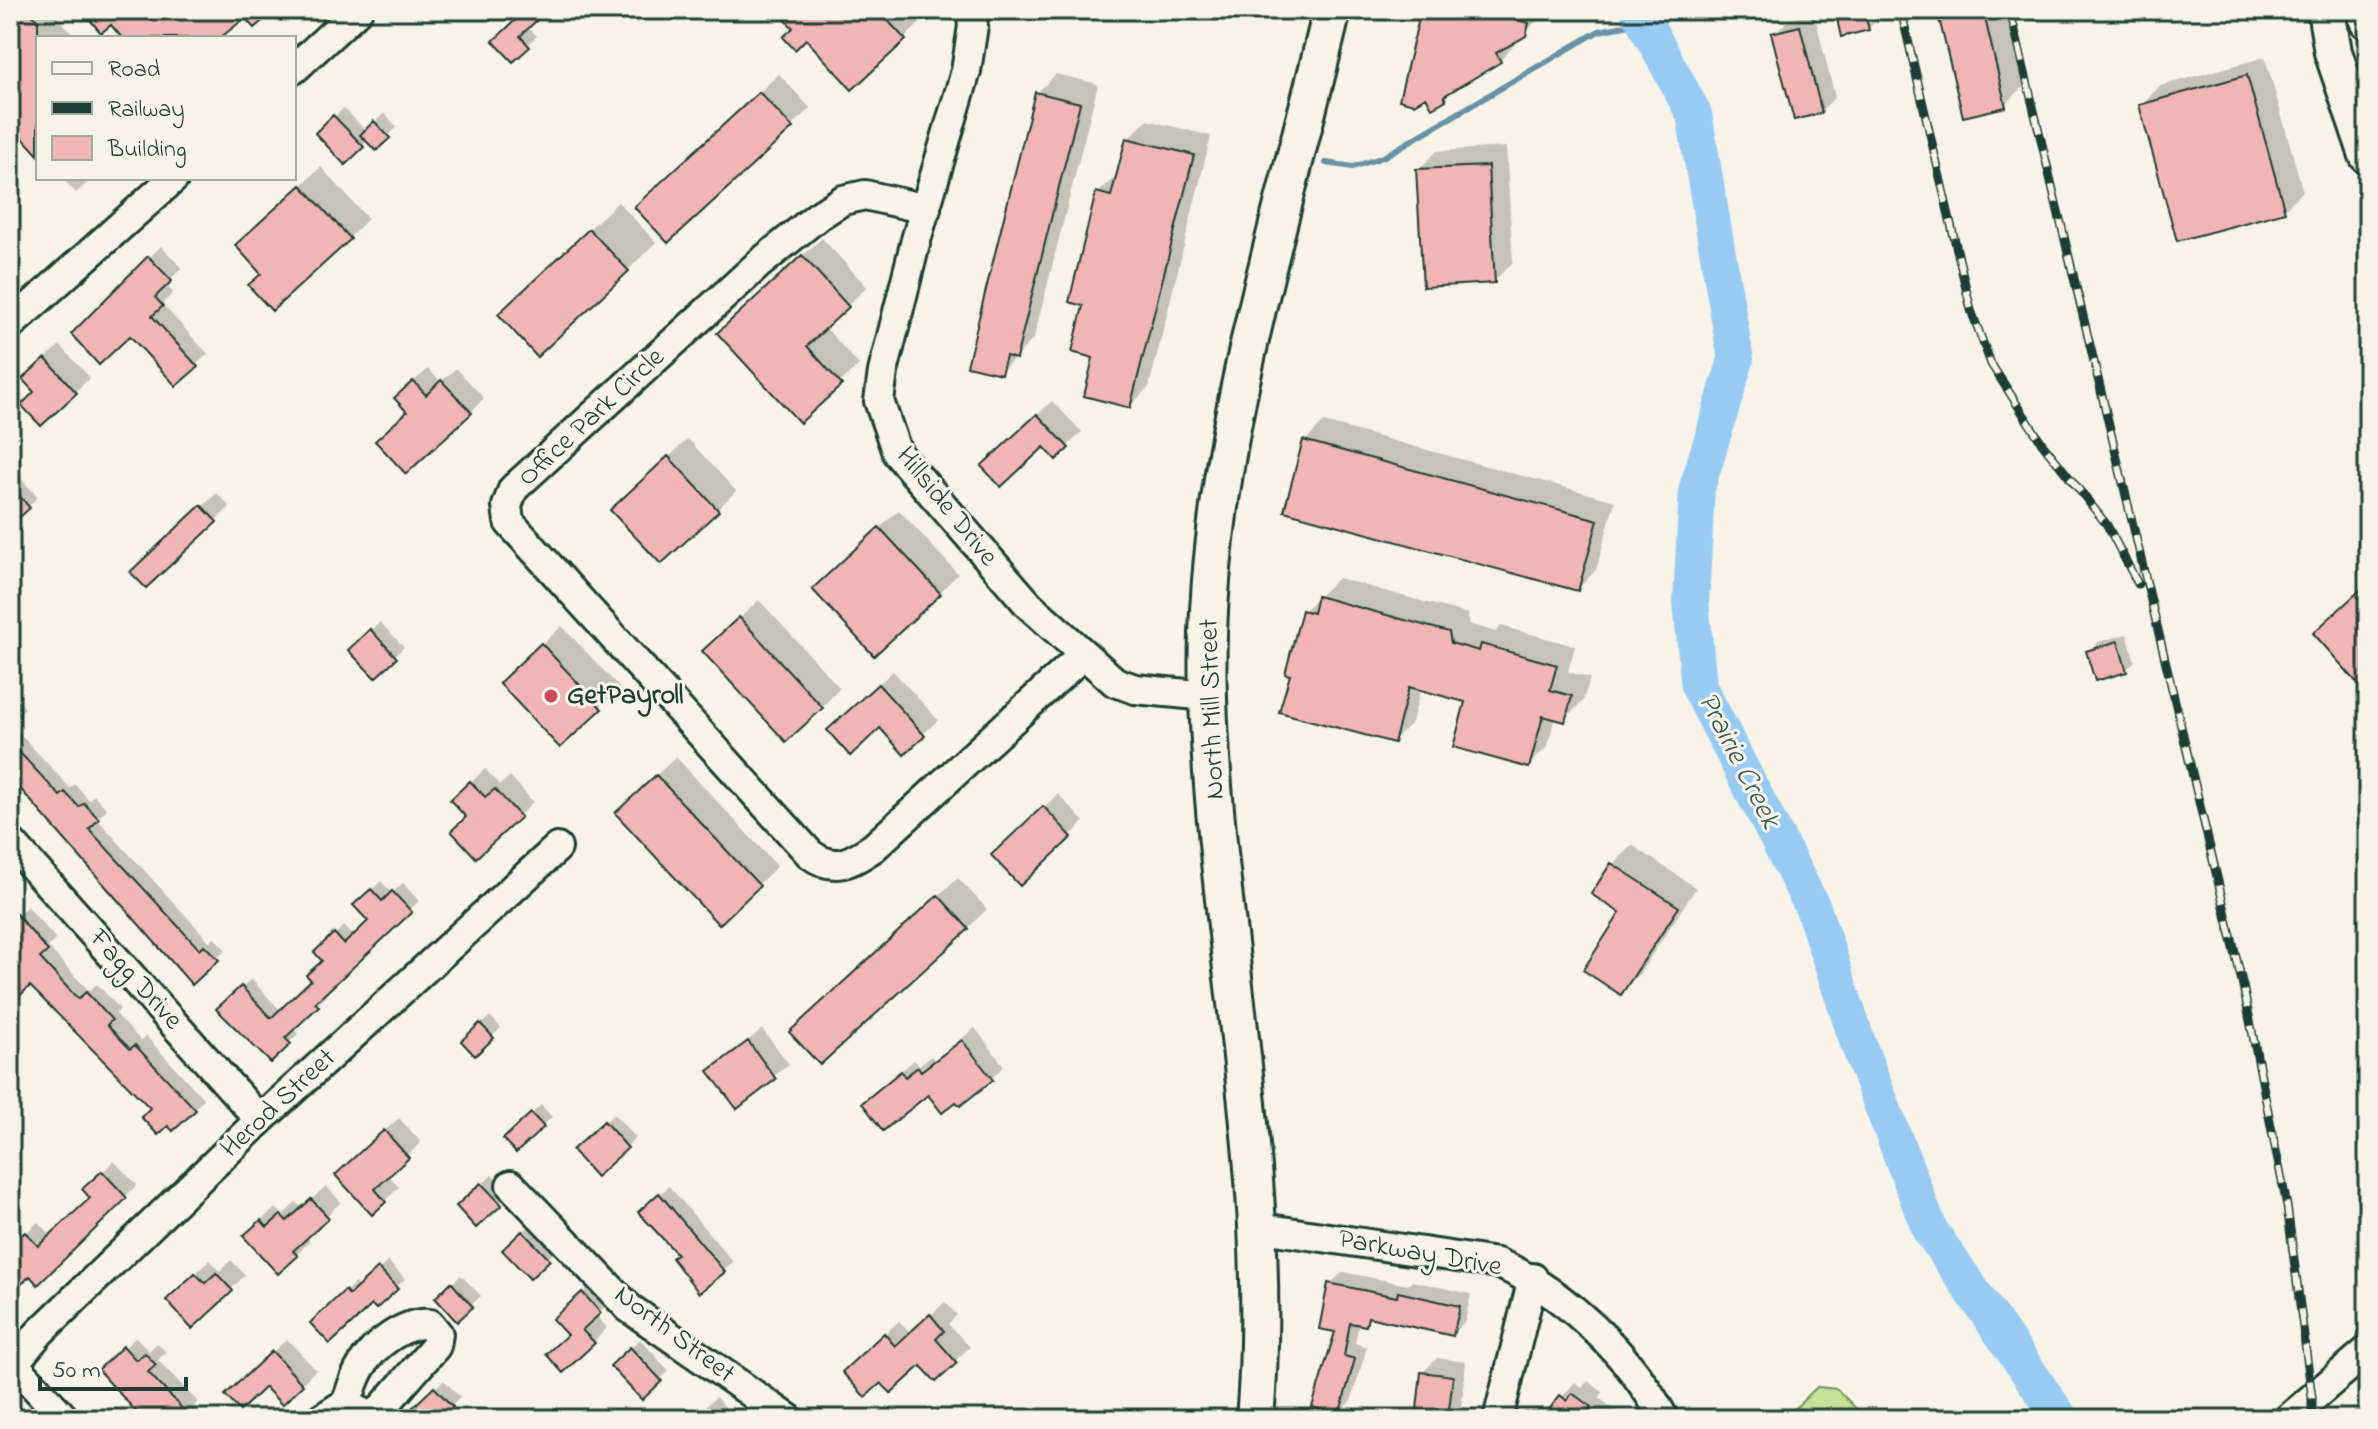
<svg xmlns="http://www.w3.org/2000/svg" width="2378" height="1429" viewBox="0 0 2378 1429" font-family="'Indie Flower',sans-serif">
<rect width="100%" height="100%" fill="#f7f3e8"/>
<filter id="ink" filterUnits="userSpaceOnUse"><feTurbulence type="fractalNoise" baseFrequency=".0125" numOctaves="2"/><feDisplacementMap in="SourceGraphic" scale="16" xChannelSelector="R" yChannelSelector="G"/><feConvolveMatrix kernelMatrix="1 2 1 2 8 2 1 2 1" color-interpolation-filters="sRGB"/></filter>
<g filter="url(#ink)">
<path fill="#c6e198" stroke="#728f66" stroke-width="2" d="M1817,1387L1837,1389L1866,1419H1784Z"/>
<path fill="#0003" d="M10,10H51L77,38H38V152L10,121Z
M448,10H461L454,16Z
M528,10L543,11L527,26L537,36L513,59L496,41Z
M779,10H914L923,20L904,39L795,28Z
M1423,10H1546L1500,61L1457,86L1445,98L1426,94Z
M1837,10H1881L1882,14L1868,29Z
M1939,10H2006L2024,86L2005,105Z
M1814,13L1835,97L1821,111L1774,34L1788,20Z
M2265,57L2303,191L2284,210L2141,105L2160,86Z
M779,74L810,108L791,127L656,188Z
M1056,74L1098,84L1034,338L1001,372L1037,93Z
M344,108L366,131L384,113L397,127L376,148L368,140L345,162L317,133Z
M1147,120L1211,136L1149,387L1130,406L1096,357L1086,305L1098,193L1117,175L1128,139Z
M1506,147L1513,262L1494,281L1418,170L1437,151Z
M321,167L368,219L349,238L263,273L257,227Z
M62,178H93L76,193Z
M618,202L656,242L628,270L528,286Z
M822,238L867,287L825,327L859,365L800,420L739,314Z
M161,246L182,268L165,284L173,293L162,304L208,354L196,365L131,334H73Z
M60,345L90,378L41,423L37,392L38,365Z
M456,368L484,398L471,412L409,411L411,384L428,369L441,382Z
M1052,401L1082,432L1056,457L1044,445L998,452Z
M1324,422L1615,501L1596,570L1578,589L1305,441Z
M688,439L736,491L717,510L632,491Z
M13,470L38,497L11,522L10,473Z
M217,493L230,507L146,586L147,558Z
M899,510L958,574L939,593L834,570Z
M1338,578L1468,614L1469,624L1496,632L1501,626L1575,646L1568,672L1590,678L1583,701L1564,720L1555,718L1547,747L1529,765L1467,701L1421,688L1412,722L1393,741L1292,674L1303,611Z
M759,600L840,688L822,707L724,633Z
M380,622L404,647L375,675L351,650Z
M562,626L620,688L560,746L520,664Z
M2127,634L2135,661L2126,670L2089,651L2098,642Z
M893,671L938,720L904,752L880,726L844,716Z
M10,692L25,708L10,723Z
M10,723L70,788L75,784L89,800L94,795L107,809L97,819L210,942L214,937L226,950L192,982L42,815L45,812L10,773Z
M676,757L777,866L758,885L636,794Z
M485,769L500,785L510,776L533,802L519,816L468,817L467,786Z
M1058,794L1084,822L1070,836L1007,841Z
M1632,845L1696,888L1640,973L1621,992L1623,912L1594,893L1613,864Z
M958,878L987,909L968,928L811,1013Z
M381,881L392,893L403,883L419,901L323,993L326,996L293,1028L298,1034L271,1060L219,1009L251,979L281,1011L314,980L324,961L316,952L344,926L354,936L370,921L356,905Z
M27,906L56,939L48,947L89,991L97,984L120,1009L116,1014L141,1041L146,1036L204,1099L174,1128L30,983L10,1000V910L16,917Z
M490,1016L501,1028L475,1053L464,1041Z
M975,1028L1004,1066L992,1078L956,1099L929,1093L864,1103L914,1060L919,1065L931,1056L935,1060Z
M762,1029L789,1064L737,1106L711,1071Z
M541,1105L552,1117L516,1150L506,1139Z
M614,1114L636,1138L596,1174L583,1141Z
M399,1118L421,1142L388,1175L399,1187L385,1201L351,1161Z
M114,1161L137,1185L38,1282L30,1274L10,1289V1248L38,1222L51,1236L92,1197L85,1189Z
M492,1175L509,1194L476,1226L459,1207Z
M326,1186L341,1202L306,1236L310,1241L296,1255L259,1222L276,1208L283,1215L296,1202L302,1208Z
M669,1186L733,1262L700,1290L679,1254L641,1212Z
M532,1223L557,1250L530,1276L505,1250Z
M210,1260L220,1271L231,1260L245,1275L231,1289L182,1286Z
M388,1261L405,1279L376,1306L372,1302L312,1323L355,1283L359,1288Z
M1343,1272L1408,1285L1412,1281L1471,1294L1465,1321L1453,1334L1373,1316L1365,1324L1359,1323L1355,1343L1367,1347L1351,1401L1338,1413V1331L1330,1284Z
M461,1275L481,1296L457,1319L437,1298Z
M597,1279L614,1298L596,1315L607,1328L594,1342L569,1334V1306Z
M945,1302L957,1315L948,1324L970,1347L936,1379L921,1363L881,1380L858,1358L899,1321L911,1333Z
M136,1337L149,1351L157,1343L166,1352L158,1360L198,1402L194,1406L206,1419H143L100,1370Z
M287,1339L316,1370L282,1402L265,1385L242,1381Z
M640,1339L669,1371L642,1397L612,1366Z
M1437,1358L1466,1362L1460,1419H1418L1423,1372Z
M444,1380L460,1397L437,1419H422L413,1410Z
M1588,1381L1603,1392L1599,1398L1627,1419H1544L1575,1382L1582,1387Z
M716,1397L727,1409L717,1419H692Z
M2368,1407V1419H2362V1413Z"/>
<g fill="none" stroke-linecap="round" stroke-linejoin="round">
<path stroke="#6792a7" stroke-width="6" d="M1326,163L1353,167L1383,157L1599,31L1645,22"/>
<path stroke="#97cbf4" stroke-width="36" d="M1638,10L1694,114L1736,360L1697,488L1691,602L1699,687L1813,908L1860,1049L1930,1230L2061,1419"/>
</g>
<path fill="#f1b5b3" stroke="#1f3d34" stroke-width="2" d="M10,10H28L38,21V155L10,124Z
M82,10H275L254,28L245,18L220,38H122L111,25L101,33Z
M526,10L536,21L520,36L530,47L513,62L493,41Z
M776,10H878L906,40L852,90L806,39L795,50L783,37L793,28Z
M1421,10H1476L1529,23L1526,36L1496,53L1501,62L1444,96L1446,100L1432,108L1426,97L1414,104L1399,100Z
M1835,10H1864L1869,30L1841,37Z
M1937,10H1983L2006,107L1963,117Z
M1800,26L1822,113L1794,120L1771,33Z
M2247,75L2285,212L2177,241L2139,105Z
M759,92L793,128L668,243L634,207Z
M1035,92L1080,103L1016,359L1006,356L1001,374L967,366Z
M333,115L364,147L345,165L315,133Z
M374,121L390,138L376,151L360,135Z
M1126,138L1194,155L1130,408L1084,396L1093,358L1072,352L1083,306L1069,302L1096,192L1111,196Z
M1488,166L1495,283L1423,287L1416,169Z
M301,185L351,239L272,311L248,285L261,274L235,245Z
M589,229L629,271L537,357L498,314Z
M802,255L849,307L807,346L842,385L800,423L717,333Z
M148,256L172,281L155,297L163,306L152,316L198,367L176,386L130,336L99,365L71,334Z
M45,358L77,393L41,426L21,405L34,392L22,379Z
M441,380L472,413L406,474L375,441L407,412L394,398L413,381L426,395Z
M1037,414L1069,448L1056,460L1044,447L1001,487L981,466Z
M1303,440L1598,520L1578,591L1284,511Z
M668,456L719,511L661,564L610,510Z
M10,485L30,508L10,526Z
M201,505L217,522L146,588L130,572Z
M879,527L941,594L874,656L812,589Z
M2368,583V695L2313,633Z
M1317,596L1449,632L1451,643L1479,651L1481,644L1557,665L1550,690L1572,696L1565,722L1543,716L1529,768L1453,747L1465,702L1409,687L1394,743L1279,712L1290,675L1285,674L1302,610L1313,613Z
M739,617L823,708L786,742L702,651Z
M370,629L397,658L375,678L348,650Z
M2118,641L2127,672L2095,681L2086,651Z
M541,643L602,709L560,748L499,683Z
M878,684L925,736L904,755L880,728L850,756L827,730Z
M10,742L60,796L65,792L79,807L84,803L99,819L89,829L199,949L204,945L219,960L192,985L10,777Z
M656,775L760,886L719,925L615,813Z
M470,781L485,797L495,789L521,817L476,858L451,831L466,817L450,800Z
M1043,806L1072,837L1020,886L991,855Z
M1611,863L1679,907L1621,995L1583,970L1620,913L1591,894Z
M371,889L382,901L392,891L412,912L315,1003L319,1006L285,1038L291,1044L271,1063L216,1009L241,986L271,1018L311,980L306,975L322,961L314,952L334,933L344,944L368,921L353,905Z
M938,895L969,929L820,1065L789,1032Z
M10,907L48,951L40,958L78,999L86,992L112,1020L107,1025L130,1049L135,1045L196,1110L173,1131L168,1126L158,1135L141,1117L150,1108L30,986L10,1005Z
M480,1023L494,1038L475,1056L461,1041Z
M962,1040L993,1080L960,1106L956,1102L942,1113L928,1095L883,1131L862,1103L901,1071L905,1077L918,1067L921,1071Z
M748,1041L776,1079L737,1109L708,1071Z
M531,1113L544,1127L516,1153L503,1139Z
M604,1121L628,1148L596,1177L572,1150Z
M384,1130L409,1158L375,1189L386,1202L372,1215L335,1175Z
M102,1171L127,1198L38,1285L30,1276L10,1295V1246L25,1232L38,1246L90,1198L82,1189Z
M481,1183L502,1205L476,1228L456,1206Z
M659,1193L725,1272L699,1293L672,1258L677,1254L638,1212Z
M311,1199L329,1218L293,1251L298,1256L278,1274L243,1236L261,1220L267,1227L281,1215L287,1221Z
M522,1231L550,1260L530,1279L502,1250Z
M378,1268L398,1289L376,1309L372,1305L330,1344L310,1323L345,1290L349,1295Z
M195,1273L205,1283L216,1273L233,1291L192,1329L166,1300Z
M451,1282L473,1307L457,1322L435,1298Z
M1328,1283L1397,1297L1398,1292L1460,1306L1453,1336L1368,1317L1366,1326L1350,1323L1344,1356L1355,1359L1339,1415L1312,1407L1335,1332L1319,1329Z
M582,1292L601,1313L582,1330L595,1343L563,1373L546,1354L567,1335L552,1319Z
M930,1314L944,1331L936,1339L957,1363L936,1382L921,1366L891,1393L881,1383L865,1397L842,1372L884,1333L895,1346Z
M123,1346L136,1360L145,1353L156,1365L148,1372L192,1419H143L98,1370Z
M630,1347L662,1381L642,1400L610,1366Z
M272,1351L303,1385L282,1405L265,1387L240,1411L225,1395Z
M1421,1372L1453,1376L1448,1419H1416Z
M434,1387L453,1407L440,1419H419L410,1410Z
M1572,1393L1591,1407L1582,1419H1542L1560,1395L1567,1401Z"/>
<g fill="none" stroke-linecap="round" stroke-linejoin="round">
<defs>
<path id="minor" d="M971,10L973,26L966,71L916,240L883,372L879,401L897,453L1029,605L1115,682L1135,689L1208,696
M294,69L358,10
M926,209L865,195L843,200L818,216L760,263L513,489L507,506L509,522L810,854C835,873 851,862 874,847L1084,654
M10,325L174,178
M10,841L260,1120
M511,1185L629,1308L789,1419
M1255,1227L1497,1263C1564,1291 1630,1354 1664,1419
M10,1360L65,1419
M10,1368L40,1332L260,1120L557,848
M346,1403C351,1391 354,1378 361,1367C373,1345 406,1321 430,1324L438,1334L436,1346L374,1417
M321,1419L346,1403L361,1412
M1498,1419L1533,1278
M2288,1419L2368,1350"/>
<path id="major" d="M2326,10L2333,52L2368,155
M2366,10L2368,20
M1255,1419C1276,1179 1216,938 1208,698C1200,466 1280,234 1332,10"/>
</defs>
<use href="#minor" stroke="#1f3d34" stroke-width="34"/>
<use href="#major" stroke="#1f3d34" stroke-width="42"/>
<use href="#minor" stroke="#f7f3e8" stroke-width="28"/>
<use href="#major" stroke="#f7f3e8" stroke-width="36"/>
<defs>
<path id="rail" d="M1901,10L1971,310L1991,364L2042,443L2107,525L2138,584
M2010,10L2243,986L2287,1206L2312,1397V1419"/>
</defs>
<use href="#rail" stroke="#1f3d34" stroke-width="9"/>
<use href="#rail" stroke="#f7f3e8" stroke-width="6" stroke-dasharray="18" stroke-linecap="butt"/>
</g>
</g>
<circle fill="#d1495b" stroke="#f7f3e8" stroke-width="3" cx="551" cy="696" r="8"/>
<g text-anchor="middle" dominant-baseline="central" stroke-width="6" stroke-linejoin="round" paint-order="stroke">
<g font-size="28" fill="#1f3d34" stroke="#f7f3e8">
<text transform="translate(592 418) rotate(-43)">Office Park Circle</text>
<text transform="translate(946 507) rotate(51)">Hillside Drive</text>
<text transform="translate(1213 709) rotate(-92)">North Mill Street</text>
<text transform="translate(135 980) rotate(48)">Fagg Drive</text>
<text transform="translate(279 1104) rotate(-43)">Herod Street</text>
<text transform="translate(1420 1254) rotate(10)">Parkway Drive</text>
<text transform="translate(674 1335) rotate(37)">North Street</text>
</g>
<g font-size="28" font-weight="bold" fill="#1f3d34" stroke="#f7f3e8" text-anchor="start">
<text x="567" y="696">GetPayroll</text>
</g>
<g font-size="30" font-style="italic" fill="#37595a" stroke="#f7f3e8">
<text transform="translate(1738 761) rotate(63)">Prairie Creek</text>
</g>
</g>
<rect width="2378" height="1429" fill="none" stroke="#f7f3e8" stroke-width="40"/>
<rect x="20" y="20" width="2338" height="1389" fill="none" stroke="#1f3d34" stroke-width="3" filter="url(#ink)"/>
<rect x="36" y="36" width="260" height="144" fill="#f7f3e8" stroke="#a1aaa0" stroke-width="2"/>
<rect x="52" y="62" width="40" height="12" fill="#f7f3e8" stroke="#a1aaa0" stroke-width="2"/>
<text x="108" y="76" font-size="24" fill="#1f3d34">Road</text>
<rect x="52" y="102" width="40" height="12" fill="#1f3d34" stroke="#a1aaa0" stroke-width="2"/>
<text x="108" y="116" font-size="24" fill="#1f3d34">Railway</text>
<rect x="52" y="136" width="40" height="24" fill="#f1b5b3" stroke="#a1aaa0" stroke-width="2"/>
<text x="108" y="156" font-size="24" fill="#1f3d34">Building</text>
<path d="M40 1377v12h146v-12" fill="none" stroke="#1f3d34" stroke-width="4"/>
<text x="52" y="1377" font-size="24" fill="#1f3d34" stroke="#f7f3e8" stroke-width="6" paint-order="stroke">50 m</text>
</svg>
